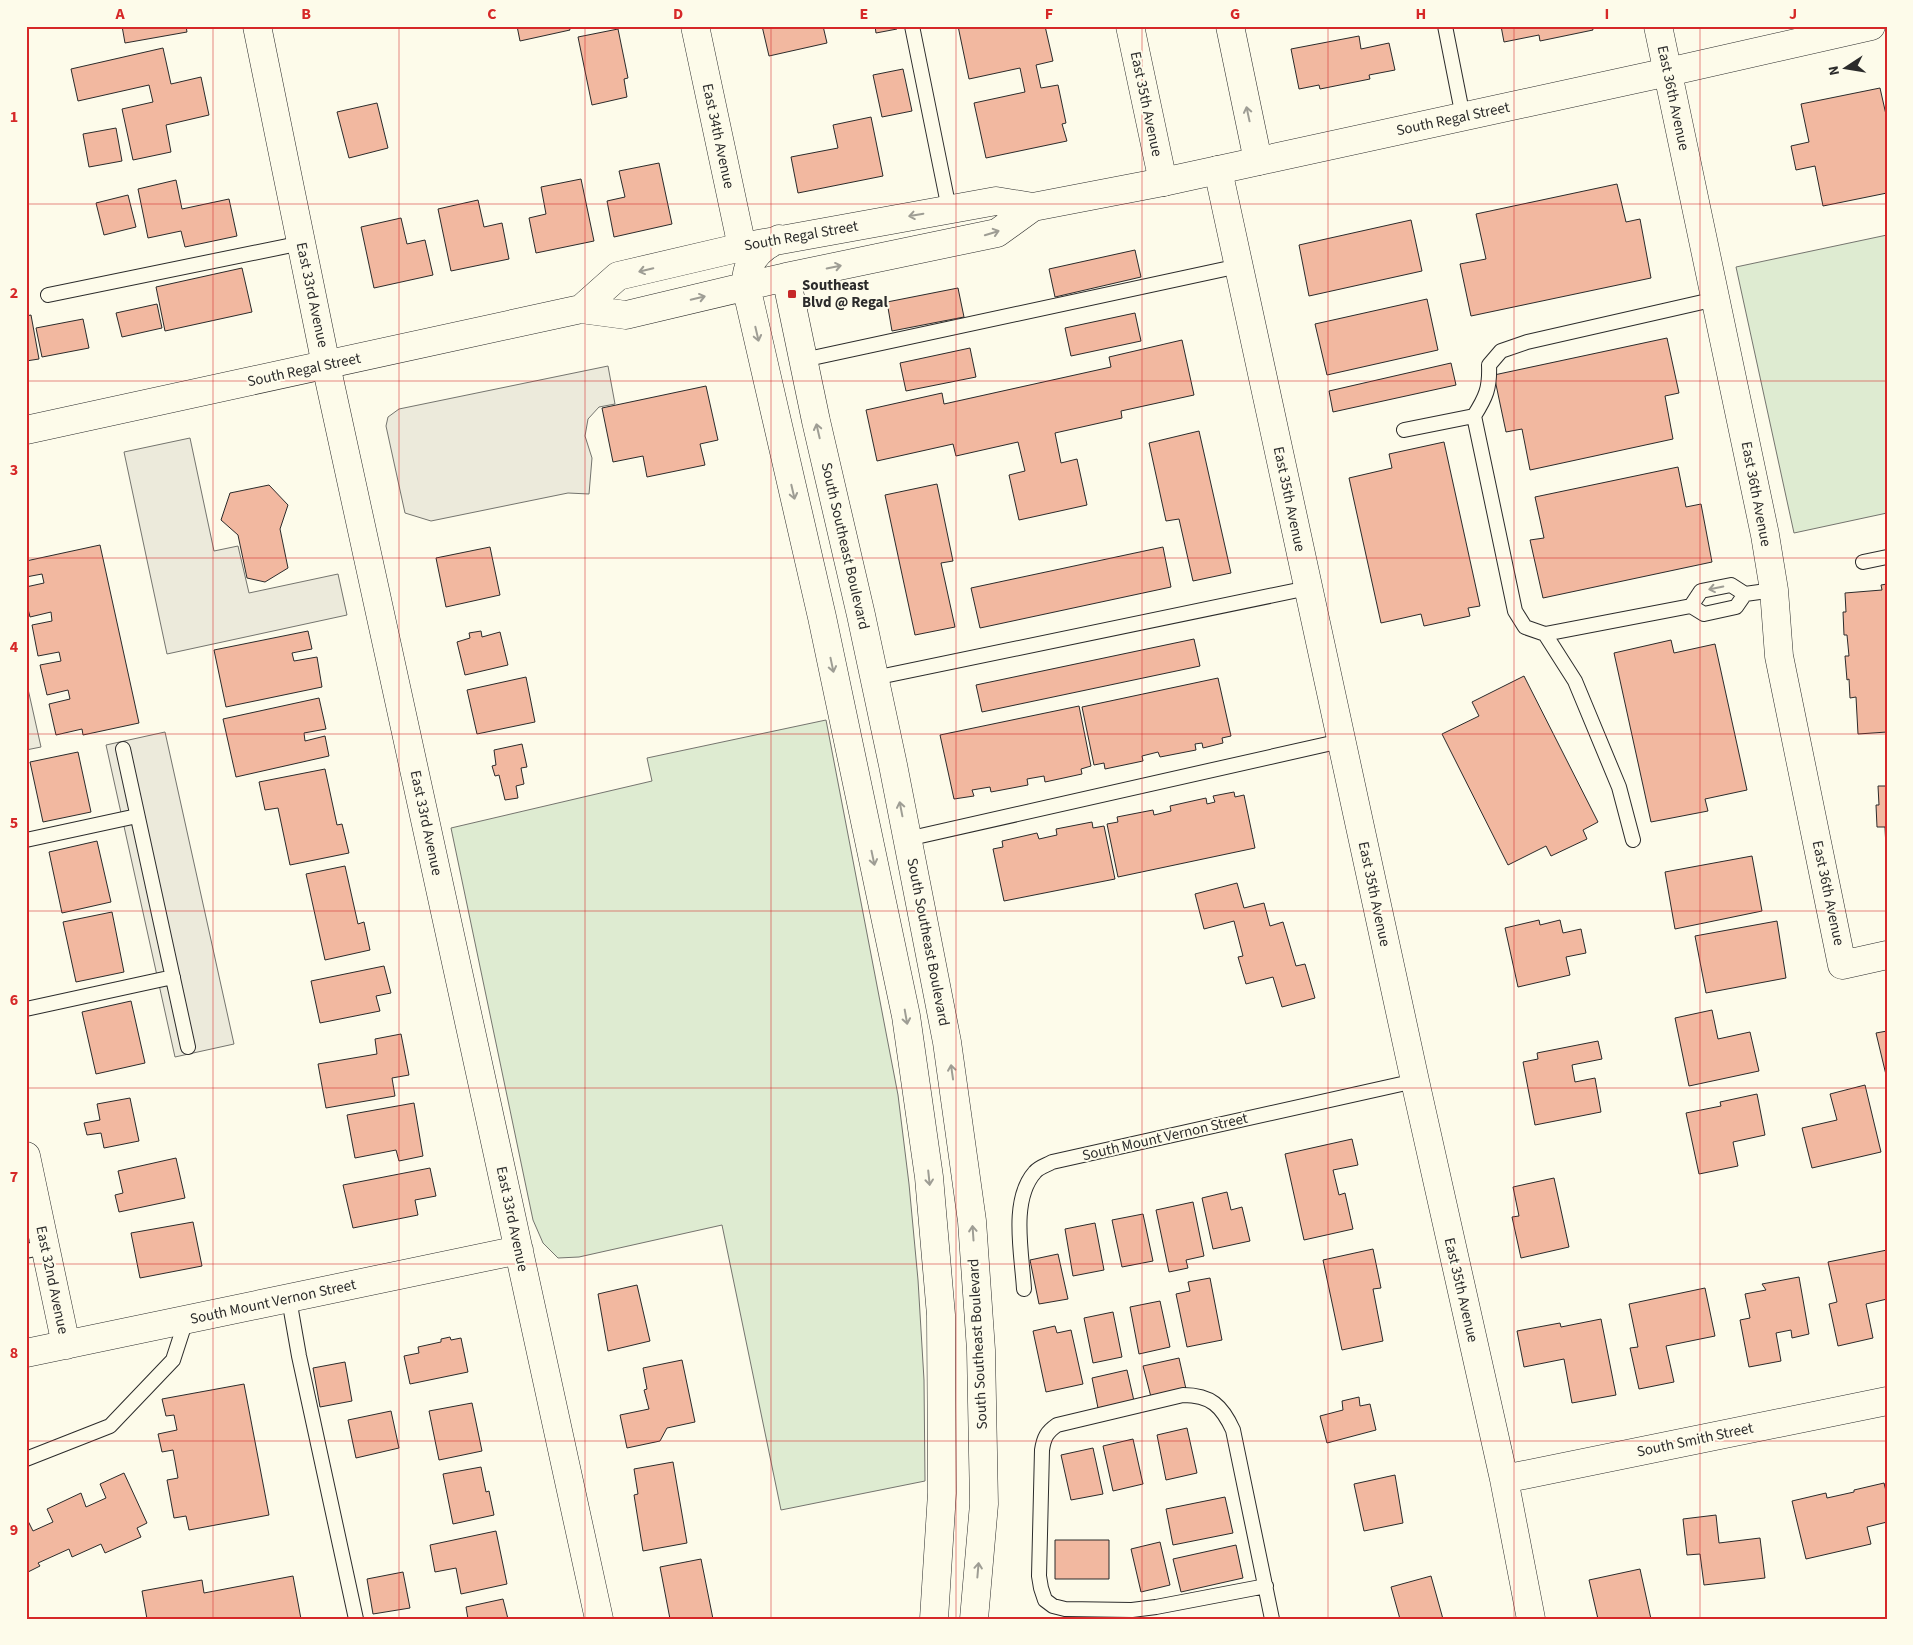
<svg xmlns="http://www.w3.org/2000/svg" width="1913" height="1645" viewBox="0 0 1913 1645" font-family="'Source Sans 3',sans-serif">
<rect width="100%" height="100%" fill="#fdfbea"/>
<path fill="#deebd1" stroke="#74746e" d="M1887,235V513L1794,533L1736,267Z
M826,720L898,1095L909,1184L918,1280L924,1380L925,1481L781,1510L722,1225L579,1257L558,1258L543,1243L533,1220L451,828L652,781L647,758Z"/>
<path fill="#eceadb" stroke="#74746e" d="M608,366L615,404L599,407L588,419L585,436L592,458L589,494L568,493L431,521L405,513L386,426L388,417L399,409Z
M190,438L214,551L238,546L249,593L338,574L347,615L167,654L124,452Z
M26,680L41,747L26,750Z
M165,732L234,1044L175,1057L106,745Z"/>
<path fill="#f2b8a0" stroke="#2b2b2b" d="M122,26H186L187,32L125,43Z
M517,26H569L570,30L520,41Z
M762,26H823L827,43L769,56Z
M875,26H897V29L876,33Z
M958,26H1045L1053,61L1036,65L1041,88L1058,85L1066,123L1062,124L1067,141L986,158L974,103L1025,92L1020,68L969,79Z
M1501,26H1592L1593,30L1540,41L1539,35L1504,42Z
M618,29L628,78L624,79L627,97L592,105L578,37Z
M1359,36L1361,49L1389,43L1395,70L1369,75L1370,79L1320,89L1319,85L1299,89L1291,49Z
M163,48L171,84L201,77L209,115L166,125L171,152L133,160L122,109L153,102L149,85L78,101L71,69Z
M903,69L912,111L882,117L873,75Z
M1880,88L1887,119V193L1823,206L1815,166L1796,170L1791,146L1809,142L1801,104Z
M377,103L388,148L349,158L337,112Z
M871,117L883,176L798,193L791,157L838,148L833,125Z
M116,128L122,161L89,167L83,134Z
M659,163L672,224L614,237L607,201L625,197L619,171Z
M581,179L594,241L536,253L529,218L546,214L541,187Z
M176,180L182,209L229,199L237,236L185,247L181,231L148,238L138,189Z
M1617,184L1626,222L1640,219L1651,278L1471,316L1460,264L1486,259L1476,214Z
M128,195L136,227L104,235L96,203Z
M478,200L484,227L502,223L509,259L451,271L438,209Z
M401,218L407,244L425,240L433,275L374,288L361,227Z
M1411,220L1422,271L1309,296L1299,245Z
M1135,250L1141,277L1055,297L1049,269Z
M242,268L252,312L165,331L156,287Z
M958,288L964,317L892,331L887,302Z
M1427,299L1438,350L1327,375L1315,324Z
M157,304L162,328L122,337L116,313Z
M1135,313L1141,341L1071,356L1065,328Z
M31,315L39,359L26,361V316Z
M83,319L89,348L42,357L36,328Z
M1667,338L1679,393L1665,396L1673,439L1530,470L1522,429L1506,432L1494,375Z
M1182,340L1194,395L1121,411L1122,418L1055,433L1061,463L1077,459L1087,505L1019,520L1009,475L1025,471L1018,442L956,456L953,444L877,461L866,410L942,393L944,404L1111,367L1109,357Z
M970,348L976,377L906,391L900,363Z
M1451,363L1456,385L1333,412L1329,391Z
M706,386L718,440L700,444L705,465L647,477L643,456L613,462L602,408Z
M1199,431L1231,573L1193,581L1179,519L1166,521L1149,443Z
M1444,442L1480,606L1468,608L1470,616L1424,626L1421,614L1381,623L1349,478L1392,468L1389,454Z
M1678,467L1686,507L1701,504L1712,562L1543,598L1530,540L1544,538L1535,497Z
M937,484L953,561L941,563L955,627L915,635L885,495Z
M269,485L288,505L280,529L288,568L265,582L247,578L238,535L221,520L230,493Z
M100,545L139,723L83,735L82,729L56,735L49,704L70,699L68,690L47,695L40,665L61,661L59,652L38,656L32,625L52,621L51,612L30,617L26,601V587L44,583L42,574L26,577V561Z
M490,547L500,595L446,607L436,558Z
M1163,547L1171,587L980,628L971,588Z
M1887,584V732L1858,734L1856,697L1850,698L1849,679L1847,680L1845,656H1849L1847,635H1844L1843,612H1846L1845,593L1882,590L1881,585Z
M308,631L312,649L292,653L294,661L317,657L322,687L226,707L214,650Z
M481,631L482,637L500,632L508,665L465,675L457,642L470,638L469,633Z
M1194,639L1200,666L982,712L976,685Z
M1671,640L1674,653L1715,644L1747,790L1705,799L1708,811L1651,822L1614,653Z
M1524,676L1598,822L1583,830L1587,839L1551,856L1546,846L1508,865L1442,734L1479,716L1472,702Z
M526,677L535,722L477,734L467,690Z
M1218,678L1231,736L1222,738L1223,743L1203,748L1202,743L1195,744L1196,750L1160,757L1158,752L1142,756L1143,761L1105,769L1104,763L1094,765L1082,707Z
M319,698L326,729L304,733L305,741L325,736L329,756L236,777L223,719Z
M1079,706L1091,766L1081,769L1082,774L1045,782L1044,776L1027,779L1028,785L991,792L990,787L972,790L974,796L954,799L940,735Z
M522,744L527,767L521,768L524,784L516,786L518,798L505,800L499,775L495,776L492,766L496,765L494,750Z
M78,752L91,812L43,822L30,762Z
M325,769L337,825L342,824L349,853L290,865L278,808L265,810L259,782Z
M1878,786H1887V870L1885,827H1877L1876,805H1879Z
M1234,792L1235,797L1244,795L1255,848L1118,877L1107,824L1118,822L1117,817L1153,810L1154,815L1171,811L1170,806L1206,798L1207,804L1215,802L1213,796Z
M1092,822L1093,828L1104,826L1115,879L1004,901L993,849L1003,847L1002,841L1037,833L1039,839L1057,835L1056,829Z
M97,841L111,902L62,913L49,852Z
M1752,856L1762,911L1675,929L1665,872Z
M345,866L358,924L364,922L370,950L325,960L306,874Z
M1237,883L1244,908L1264,903L1270,926L1283,922L1296,966L1305,964L1315,998L1282,1007L1273,977L1246,984L1238,957L1243,956L1234,921L1204,929L1195,894Z
M112,912L124,972L76,982L63,922Z
M1539,920L1540,925L1560,920L1563,933L1581,929L1586,953L1566,957L1570,975L1518,987L1505,928Z
M1777,921L1786,978L1706,993L1695,936Z
M384,966L391,993L376,996L380,1011L320,1023L311,981Z
M131,1001L145,1063L96,1074L82,1012Z
M1712,1010L1718,1039L1750,1032L1759,1071L1689,1086L1675,1018Z
M1887,1031V1079L1876,1033Z
M401,1034L409,1075L392,1078L395,1096L326,1108L318,1064L377,1054L375,1039Z
M1598,1041L1602,1059L1572,1065L1575,1082L1595,1078L1601,1112L1535,1125L1523,1062L1538,1059L1537,1053Z
M1865,1085L1881,1152L1812,1168L1802,1128L1837,1120L1830,1094Z
M1757,1094L1765,1135L1733,1142L1738,1166L1699,1174L1686,1113L1721,1106L1720,1102Z
M130,1098L139,1141L104,1148L101,1133L87,1135L84,1123L100,1120L97,1104Z
M414,1103L423,1156L399,1161L396,1150L355,1158L347,1115Z
M1352,1139L1358,1165L1333,1170L1339,1195L1345,1193L1353,1229L1304,1240L1285,1154Z
M176,1158L185,1198L119,1212L115,1195L123,1193L118,1171Z
M430,1168L436,1196L415,1200L418,1215L353,1228L343,1185Z
M1554,1178L1569,1247L1521,1258L1512,1217L1519,1216L1513,1187Z
M1227,1192L1231,1210L1242,1207L1250,1241L1213,1249L1202,1198Z
M1193,1202L1204,1256L1186,1260L1188,1268L1169,1272L1156,1210Z
M1143,1214L1153,1261L1122,1267L1112,1220Z
M193,1222L202,1266L140,1278L131,1233Z
M1095,1223L1104,1270L1073,1276L1065,1229Z
M1373,1249L1381,1288L1373,1289L1383,1341L1342,1350L1323,1260Z
M1887,1250V1299L1866,1304L1873,1338L1838,1346L1829,1304L1837,1302L1828,1262Z
M1058,1254L1068,1299L1039,1304L1030,1260Z
M1799,1277L1809,1334L1792,1338L1791,1330L1776,1333L1781,1361L1749,1367L1740,1320L1750,1318L1745,1294L1766,1290L1762,1284Z
M1210,1278L1222,1340L1187,1347L1176,1294L1190,1291L1188,1282Z
M637,1285L650,1341L608,1351L598,1294Z
M1705,1288L1715,1336L1666,1346L1674,1382L1639,1389L1630,1348L1638,1347L1629,1304Z
M1160,1301L1170,1347L1139,1354L1130,1307Z
M1113,1312L1122,1357L1093,1363L1084,1318Z
M1601,1319L1616,1395L1572,1403L1564,1359L1524,1367L1517,1331L1560,1323L1561,1327Z
M1055,1326L1057,1333L1071,1330L1083,1384L1046,1392L1033,1331Z
M450,1337L451,1340L461,1338L468,1372L410,1384L404,1356L419,1353L418,1347L441,1342V1339Z
M1179,1358L1186,1389L1151,1397L1143,1366Z
M682,1360L695,1422L667,1428L660,1441L627,1448L620,1415L649,1409L644,1390L647,1389L643,1368Z
M345,1362L352,1401L320,1407L313,1368Z
M1127,1370L1134,1401L1098,1408L1092,1378Z
M244,1384L269,1515L189,1530L186,1516L174,1518L167,1480L178,1478L173,1450L162,1452L158,1434L177,1430L174,1415L166,1416L162,1399Z
M1359,1397L1360,1406L1370,1404L1376,1430L1327,1443L1320,1416L1343,1410L1342,1401Z
M472,1403L482,1451L439,1460L429,1411Z
M391,1411L399,1448L356,1458L348,1420Z
M1187,1428L1197,1473L1166,1480L1157,1435Z
M1133,1439L1143,1484L1113,1491L1103,1446Z
M1093,1448L1103,1494L1071,1500L1061,1455Z
M673,1462L687,1543L643,1551L634,1495L638,1494L634,1469Z
M481,1467L486,1492L489,1491L494,1515L453,1524L443,1474Z
M124,1473L147,1523L137,1528L141,1537L105,1553L101,1544L72,1557L69,1549L38,1563L40,1566L26,1573V1517L33,1531L53,1522L47,1509L81,1493L86,1507L106,1498L100,1484Z
M1395,1475L1403,1523L1364,1531L1354,1484Z
M1884,1483L1887,1495V1522L1867,1527L1871,1544L1806,1559L1792,1501L1826,1493L1827,1498L1854,1492V1490Z
M1225,1497L1233,1533L1173,1545L1166,1509Z
M1716,1515L1719,1543L1760,1538L1765,1578L1704,1585L1700,1554L1687,1555L1683,1519Z
M496,1531L507,1584L461,1594L456,1568L435,1572L430,1545Z
M1055,1540H1109V1579H1055Z
M1160,1542L1170,1585L1141,1592L1131,1549Z
M1236,1545L1243,1578L1181,1592L1173,1559Z
M701,1559L713,1619H670L660,1567Z
M1640,1569L1651,1619H1598L1589,1580Z
M403,1572L410,1608L373,1614L367,1579Z
M293,1576L301,1619H147L142,1591L202,1580L204,1593Z
M1431,1576L1443,1619H1400L1391,1587Z
M503,1599L508,1619H468L466,1607Z"/>
<g fill="none" stroke-linecap="round" stroke-linejoin="round">
<defs>
<path id="service" d="M912,26L949,209
M1445,26L1463,117
M48,295L302,243
M803,360L1239,266
M1474,416C1486,397 1490,388 1489,365L1501,351L1527,342L1716,299
M1404,430L1474,416L1515,611L1525,627L1545,634L1691,606L1704,614L1736,607L1745,594
M1863,562L1887,557
M1691,606L1701,591L1731,585L1745,594L1774,590
M1545,634L1575,681L1619,787L1633,840
M874,678L1308,588
M123,749L188,1047
M907,839L1341,741
M26,840L137,816
M26,1009L173,977
M26,1251L45,1247
M1024,1289C1022,1254 1010,1200 1035,1172C1039,1167 1047,1165 1052,1162L1415,1081
M289,1299L299,1356L356,1619
M26,1459L110,1426L173,1360L186,1320
M1266,1586L1156,1607L1132,1610L1065,1609L1053,1606L1045,1600L1041,1588L1039,1576L1042,1450C1044,1437 1047,1432 1057,1425L1183,1395C1211,1395 1222,1406 1233,1430L1272,1619"/>
<path id="minor" d="M257,26L326,365L599,1619
M695,26L742,247
M1130,26L1163,182
M1230,26L1258,161
M1658,26L1765,535L1774,590L1779,656L1842,965L1887,955
M1218,170L1415,1081L1504,1479L1531,1619
M26,1156L66,1345
M26,1353L519,1250
M1504,1479L1887,1401"/>
<path id="secondary" d="M779,239C758,248 745,263 746,286L822,617L906,1016L929,1177L941,1315L942,1493L934,1619
M786,277L816,421L861,615L893,765L947,1042L972,1221L981,1350L984,1504L974,1619
M581,309L618,276L742,247L996,201L1033,207L1163,182L1668,72L1871,26
M26,430L581,309L626,315L786,277L997,233L1033,207"/>
</defs>
<use href="#service" stroke="#2b2b2b" stroke-width="16"/>
<use href="#minor" stroke="#2b2b2b" stroke-width="29"/>
<use href="#secondary" stroke="#2b2b2b" stroke-width="29"/>
<use href="#service" stroke="#fdfbea" stroke-width="14"/>
<use href="#minor" stroke="#fdfbea" stroke-width="28"/>
<use href="#secondary" stroke="#fdfbea" stroke-width="28"/>
</g>
<defs><path id="oneway-shaft" d="M-6 0H5M1.5-3L5.5 0L1.5 3" fill="none" stroke-width="1.6" stroke-linecap="round" stroke-linejoin="round" transform="scale(1.25)"/></defs>
<g stroke="#9e9d94">
<use href="#oneway-shaft" transform="translate(1248 114) rotate(-102)"/>
<use href="#oneway-shaft" transform="translate(916 215) rotate(170)"/>
<use href="#oneway-shaft" transform="translate(992 233) rotate(-17)"/>
<use href="#oneway-shaft" transform="translate(834 267) rotate(-12)"/>
<use href="#oneway-shaft" transform="translate(646 270) rotate(167)"/>
<use href="#oneway-shaft" transform="translate(698 298) rotate(-13)"/>
<use href="#oneway-shaft" transform="translate(757 334) rotate(77)"/>
<use href="#oneway-shaft" transform="translate(818 431) rotate(-103)"/>
<use href="#oneway-shaft" transform="translate(793 492) rotate(77)"/>
<use href="#oneway-shaft" transform="translate(1716 588) rotate(168)"/>
<use href="#oneway-shaft" transform="translate(832 665) rotate(78)"/>
<use href="#oneway-shaft" transform="translate(901 809) rotate(-101)"/>
<use href="#oneway-shaft" transform="translate(873 858) rotate(78)"/>
<use href="#oneway-shaft" transform="translate(906 1017) rotate(80)"/>
<use href="#oneway-shaft" transform="translate(952 1072) rotate(-98)"/>
<use href="#oneway-shaft" transform="translate(929 1178) rotate(84)"/>
<use href="#oneway-shaft" transform="translate(973 1233) rotate(-94)"/>
<use href="#oneway-shaft" transform="translate(978 1570) rotate(-85)"/>
</g>
<path fill="none" stroke="#d62828" stroke-width="1" stroke-opacity="0.55" d="M213,26V1619M399,26V1619M585,26V1619M771,26V1619M956,26V1619M1142,26V1619M1328,26V1619M1514,26V1619M1700,26V1619M26,204H1887M26,381H1887M26,558H1887M26,734H1887M26,911H1887M26,1088H1887M26,1264H1887M26,1441H1887"/>
<rect fill="#c62828" stroke="#fdfbea" stroke-width="2" x="787" y="289" width="10" height="10" rx="2.5"/>
<g text-anchor="middle" dominant-baseline="central" stroke-width="4" stroke-linejoin="round" paint-order="stroke">
<g font-size="15" fill="#2b2b2b" stroke="#fdfbea">
<text transform="translate(1673 98) rotate(78)">East 36th Avenue</text>
<text transform="translate(1146 104) rotate(78)">East 35th Avenue</text>
<text transform="translate(1453 119) rotate(-12)">South Regal Street</text>
<text transform="translate(718 136) rotate(78)">East 34th Avenue</text>
<text transform="translate(801 236) rotate(-10)">South Regal Street</text>
<text transform="translate(312 295) rotate(78)">East 33rd Avenue</text>
<text transform="translate(304 370) rotate(-12)">South Regal Street</text>
<text transform="translate(1756 494) rotate(79)">East 36th Avenue</text>
<text transform="translate(1289 499) rotate(78)">East 35th Avenue</text>
<text transform="translate(845 546) rotate(77)">South Southeast Boulevard</text>
<text transform="translate(426 823) rotate(78)">East 33rd Avenue</text>
<text transform="translate(1828 893) rotate(78)">East 36th Avenue</text>
<text transform="translate(1374 894) rotate(78)">East 35th Avenue</text>
<text transform="translate(928 942) rotate(79)">South Southeast Boulevard</text>
<text transform="translate(1165 1137) rotate(-13)">South Mount Vernon Street</text>
<text transform="translate(512 1219) rotate(78)">East 33rd Avenue</text>
<text transform="translate(52 1280) rotate(78)">East 32nd Avenue</text>
<text transform="translate(1461 1290) rotate(77)">East 35th Avenue</text>
<text transform="translate(273 1302) rotate(-12)">South Mount Vernon Street</text>
<text transform="translate(978 1344) rotate(-93)">South Southeast Boulevard</text>
<text transform="translate(1695 1440) rotate(-12)">South Smith Street</text>
</g>
<g font-size="15" font-weight="bold" fill="#2b2b2b" stroke="#fdfbea" text-anchor="start">
<text x="802" y="285">Southeast<tspan x="802" dy="17">Blvd @ Regal</tspan></text>
</g>
</g>
<rect width="1913" height="1645" fill="none" stroke="#fdfbea" stroke-width="55"/>
<g transform="translate(1846 68) rotate(258)" stroke="#fdfbea" stroke-width="4" paint-order="stroke">
<path d="M0-4L9 19L0 12L-9 19Z" fill="#2b2b2b"/>
<text y="-8" font-size="14" font-weight="bold" text-anchor="middle" fill="#2b2b2b">N</text>
</g>
<rect x="28" y="28" width="1858" height="1590" fill="none" stroke="#d62828" stroke-width="2"/>
<g font-size="16" text-anchor="middle" font-weight="bold" fill="#d62828">
<text x="120" y="19">A</text>
<text x="306" y="19">B</text>
<text x="492" y="19">C</text>
<text x="678" y="19">D</text>
<text x="864" y="19">E</text>
<text x="1049" y="19">F</text>
<text x="1235" y="19">G</text>
<text x="1421" y="19">H</text>
<text x="1607" y="19">I</text>
<text x="1793" y="19">J</text>
<text x="14" y="122">1</text>
<text x="14" y="298">2</text>
<text x="14" y="475">3</text>
<text x="14" y="652">4</text>
<text x="14" y="828">5</text>
<text x="14" y="1005">6</text>
<text x="14" y="1182">7</text>
<text x="14" y="1358">8</text>
<text x="14" y="1535">9</text>
</g>
</svg>
